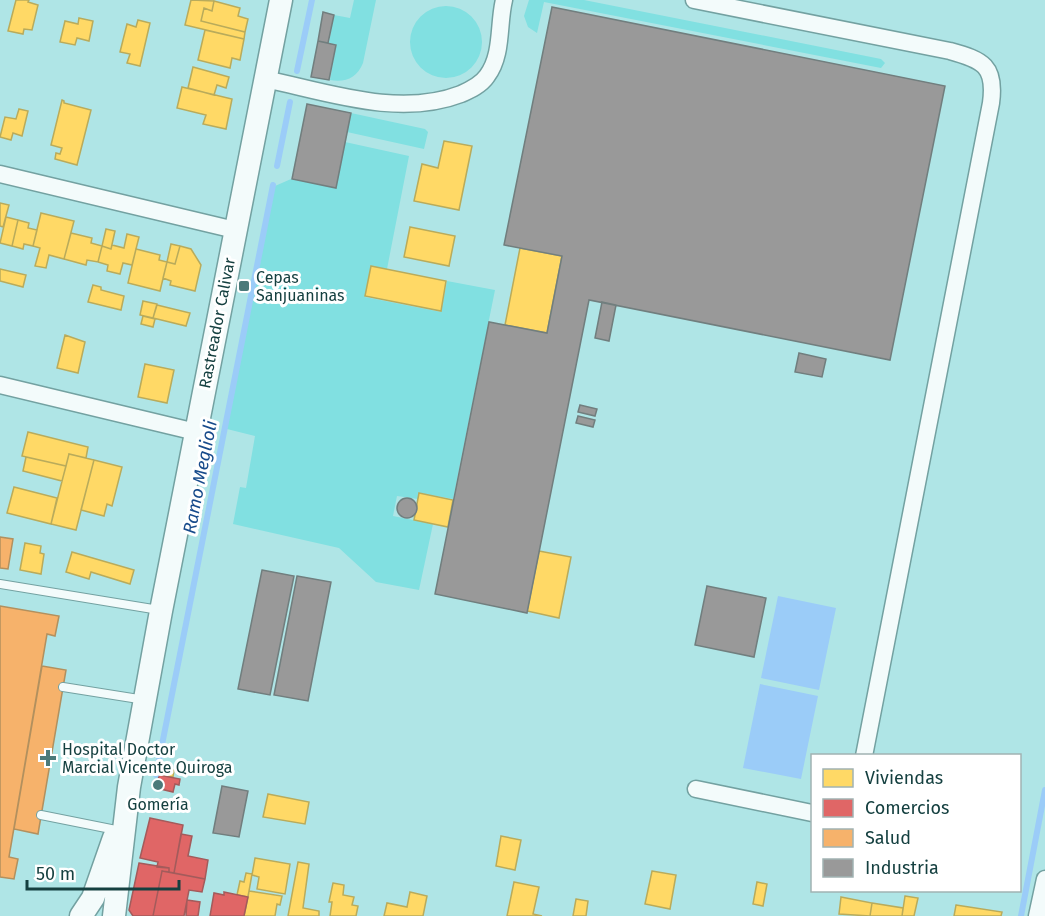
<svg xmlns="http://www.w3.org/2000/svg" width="1045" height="916" viewBox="0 0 1045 916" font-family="'Fira Sans',sans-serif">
<rect width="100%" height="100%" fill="#afe5e6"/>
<path fill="#81e0e1" d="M354,0H376L363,63C357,78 345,83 330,80L336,45L329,43L334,15L350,18Z
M529,0H584L881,59L885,63L881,68L544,2L537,33L528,27L524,16Z
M410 42a36 36 0 1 1 72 0a36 36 0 1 1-72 0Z
M351,113L425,129L428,132L424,149L347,132Z
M345,142L409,156L387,269L371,266L365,297L441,312L447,281L495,290L453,499L420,493L418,499L397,496L393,516L433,524L419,590L376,582L339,548L233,524L240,487L246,488L255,436L227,429L275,186L291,179L336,188Z"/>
<path fill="#9bccf8" d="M778,596L836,608L819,690L761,678Z
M760,684L818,696L801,779L743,768Z"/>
<path fill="#ffd966" stroke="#b9ab5b" stroke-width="1.5" d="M16,0H29L28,2L38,5L32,30L24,29L23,34L8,31Z
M191,0L214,1L212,11L204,8L201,21L245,32L244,39L185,25Z
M214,1L240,8L238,16L248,19L245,32L201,21L204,8L212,11Z
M79,18L93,21L89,41L77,38L75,45L60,42L65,21L78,24Z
M138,20L150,23L140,66L127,63L130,54L120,52L127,24L136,27Z
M205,30L244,39L240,60L232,58L230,68L198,60Z
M193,67L229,77L226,88L217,85L214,95L188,88Z
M182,87L232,99L226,129L203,124L206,115L177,108Z
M62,100L64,101V103L91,110L77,165L55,159L56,153L60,154L62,148L51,145Z
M19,109L28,111L22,136L13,133L11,140L0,137L5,117L16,119Z
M444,141L472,146L459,210L414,201L422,164L438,168Z
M0,203L9,205L3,227L0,226Z
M41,213L74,221L64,259L49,255L46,268L35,266L40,248L33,246Z
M6,217L18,220L12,246L0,243Z
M18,220L29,223L28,228L37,230L33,246L24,244L23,249L12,246Z
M410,227L455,236L449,266L404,257Z
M106,229L115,231L111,249L102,246Z
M71,233L92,238L91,243L102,246L98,262L87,260L86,265L64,259Z
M127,234L139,237L132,265L123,263L120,274L107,271L108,265L98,262L102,246L111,249L112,245L124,248Z
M171,244L180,246L175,264L167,262Z
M180,246L191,249L201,265L195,291L170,285L171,281L163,278L167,262L175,264Z
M520,248L562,256L547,333L505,325Z
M136,249L160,255L159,260L167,262L160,291L128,283Z
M371,266L446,281L441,311L365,296Z
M0,269L26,275L23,287L0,281Z
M93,285L101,287V290L124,296L121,310L88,302Z
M143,301L157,304L153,318L140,315Z
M157,305L190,313L186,326L153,318Z
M143,316L155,319L153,327L141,324Z
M65,335L85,342L78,373L57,368Z
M145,364L174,370L167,403L138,397Z
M28,432L88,447L86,458L69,454L66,466L22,456Z
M69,454L94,460L76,530L51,524Z
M26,457L66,466L62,481L23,471Z
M94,460L122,467L112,506L107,504L104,516L81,510Z
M14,487L57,498L51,524L7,513Z
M419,493L453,500L448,527L414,520Z
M25,543L41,546L40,553L44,554L41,574L20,570Z
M539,551L571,557L559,618L527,611Z
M72,552L134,570L130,584L91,572L89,579L66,572Z
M160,768L174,770L173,777L159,775Z
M268,794L309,802L305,824L263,817Z
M501,836L521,840L515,870L496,866Z
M255,858L290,864L285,894L257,889L259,877L252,875Z
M298,862L309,864L303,908L319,911V916H288Z
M652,871L676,875L670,909L645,904Z
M246,873L252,874L248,897L237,895L240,881L244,882Z
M514,882L539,887L533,914L542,916H507Z
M757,882L767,884L763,906L753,904Z
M333,883L344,885L343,895L354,897L352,905L358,906L356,916H330L332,902H329Z
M249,891L282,896L280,905L277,904L275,916H244Z
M410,892L427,896L423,916H384L387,903L407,907Z
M905,896L918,898L914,916H902Z
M841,897L872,903L870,916L839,914Z
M576,899L588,901L586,916H573Z
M872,903L903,908L902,916H870Z
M956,905L1002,912L1001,916H954Z"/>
<path fill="#e06666" stroke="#a35b5b" stroke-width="1.5" d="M159,775L180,779L179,785L175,784L173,792L156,788Z
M150,818L183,825L174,873L169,872V868L157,867L158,862L140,858Z
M181,834L192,836L188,856L208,860L205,879L174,873Z
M139,863L169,868V872L162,871L153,916H133L129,910Z
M162,871L205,879L202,892L189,890L184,916H153Z
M224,892L248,897L244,916H210L214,893L224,895Z
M187,900L200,902L198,916H186Z"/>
<path fill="#f6b26b" stroke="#b2905e" stroke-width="1.5" d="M0,537L13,539L8,569L0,568Z
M0,606L59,616L55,636L47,634L9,857L18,859L14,879L0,877Z
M42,666L66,670L38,834L14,829Z"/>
<path fill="#999" stroke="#717e7e" stroke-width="1.5" d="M552,7L945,86L890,360L589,300L527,613L435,594L489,322L547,333L562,256L504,245Z
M323,12L334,15L328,43L318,41Z
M318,41L336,45L329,80L311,77Z
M307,104L351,113L336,188L292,179Z
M602,302L616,305L609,341L595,338Z
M799,353L826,359L822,377L795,372Z
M580,405L597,409L595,416L578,412Z
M578,416L595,420L593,427L576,423Z
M397 508a10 10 0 1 1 20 0a10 10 0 1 1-20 0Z
M262,570L294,576L270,695L238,689Z
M297,576L331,582L308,701L274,695Z
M707,586L766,598L754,657L695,645Z
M222,786L248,791L239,837L213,833Z"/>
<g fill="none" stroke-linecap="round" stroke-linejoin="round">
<path stroke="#9bccf8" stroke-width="6" d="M297,71L312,0
M277,166L290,102
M156,775L273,185
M1021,916L1045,790"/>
<defs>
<path id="service" d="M0,584L159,610
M63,687L145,700
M41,815L116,830"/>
<path id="minor" d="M694,0L950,51C983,60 996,66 991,103L864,756
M265,79C327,92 399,118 461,94C470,90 481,85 487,76C503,55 498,24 504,0
M0,174L235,230
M0,385L196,432
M696,789L812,813
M1037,916L1045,879"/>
<path id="secondary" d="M81,916L93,898L114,838
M114,916L129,787L161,611L281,0"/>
</defs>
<use href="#service" stroke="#73a1a1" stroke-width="10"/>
<use href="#minor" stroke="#73a1a1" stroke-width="19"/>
<use href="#secondary" stroke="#73a1a1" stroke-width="25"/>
<use href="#service" stroke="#f3fbfb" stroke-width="8"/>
<use href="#minor" stroke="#f3fbfb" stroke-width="16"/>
<use href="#secondary" stroke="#f3fbfb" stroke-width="22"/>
</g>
<g fill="#4b7a7a" stroke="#fff" stroke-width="2">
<rect x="238" y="280" width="12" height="12" rx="3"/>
<path d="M45 749h6v6h6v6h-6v6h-6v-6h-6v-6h6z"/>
<circle cx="158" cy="785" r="6"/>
</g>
<g text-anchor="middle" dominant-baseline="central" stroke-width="6" stroke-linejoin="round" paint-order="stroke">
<g font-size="16" fill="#154040" stroke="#fff" text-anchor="start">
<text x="256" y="277">Cepas<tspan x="256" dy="18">Sanjuaninas</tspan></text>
<text x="62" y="749">Hospital Doctor<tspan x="62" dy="18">Marcial Vicente Quiroga</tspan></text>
<text x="158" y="804" text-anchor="middle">Gomería</text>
</g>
<g font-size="16" fill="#154040" stroke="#fff">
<text transform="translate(217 323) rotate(-79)">Rastreador Calivar</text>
</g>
<g font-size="18" font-style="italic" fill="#184b8b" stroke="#fff">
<text transform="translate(200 477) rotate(-79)">Ramo Meglioli</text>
</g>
</g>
<rect x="811" y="754" width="210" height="138" fill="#ffffff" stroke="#a1b3b3" stroke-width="1.5"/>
<rect x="823" y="769" width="30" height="18" fill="#ffd966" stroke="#a1b3b3" stroke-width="1.5"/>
<text x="865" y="784" font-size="18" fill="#154040">Viviendas</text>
<rect x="823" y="799" width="30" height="18" fill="#e06666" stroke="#a1b3b3" stroke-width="1.5"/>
<text x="865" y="814" font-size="18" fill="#154040">Comercios</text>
<rect x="823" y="829" width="30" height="18" fill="#f6b26b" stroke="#a1b3b3" stroke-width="1.5"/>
<text x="865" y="844" font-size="18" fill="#154040">Salud</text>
<rect x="823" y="859" width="30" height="18" fill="#999999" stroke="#a1b3b3" stroke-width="1.5"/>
<text x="865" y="874" font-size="18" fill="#154040">Industria</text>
<path d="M27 880v9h152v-9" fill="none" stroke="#154040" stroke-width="3"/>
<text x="36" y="880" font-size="18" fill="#154040" stroke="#ffffff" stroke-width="4.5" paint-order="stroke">50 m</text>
</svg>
